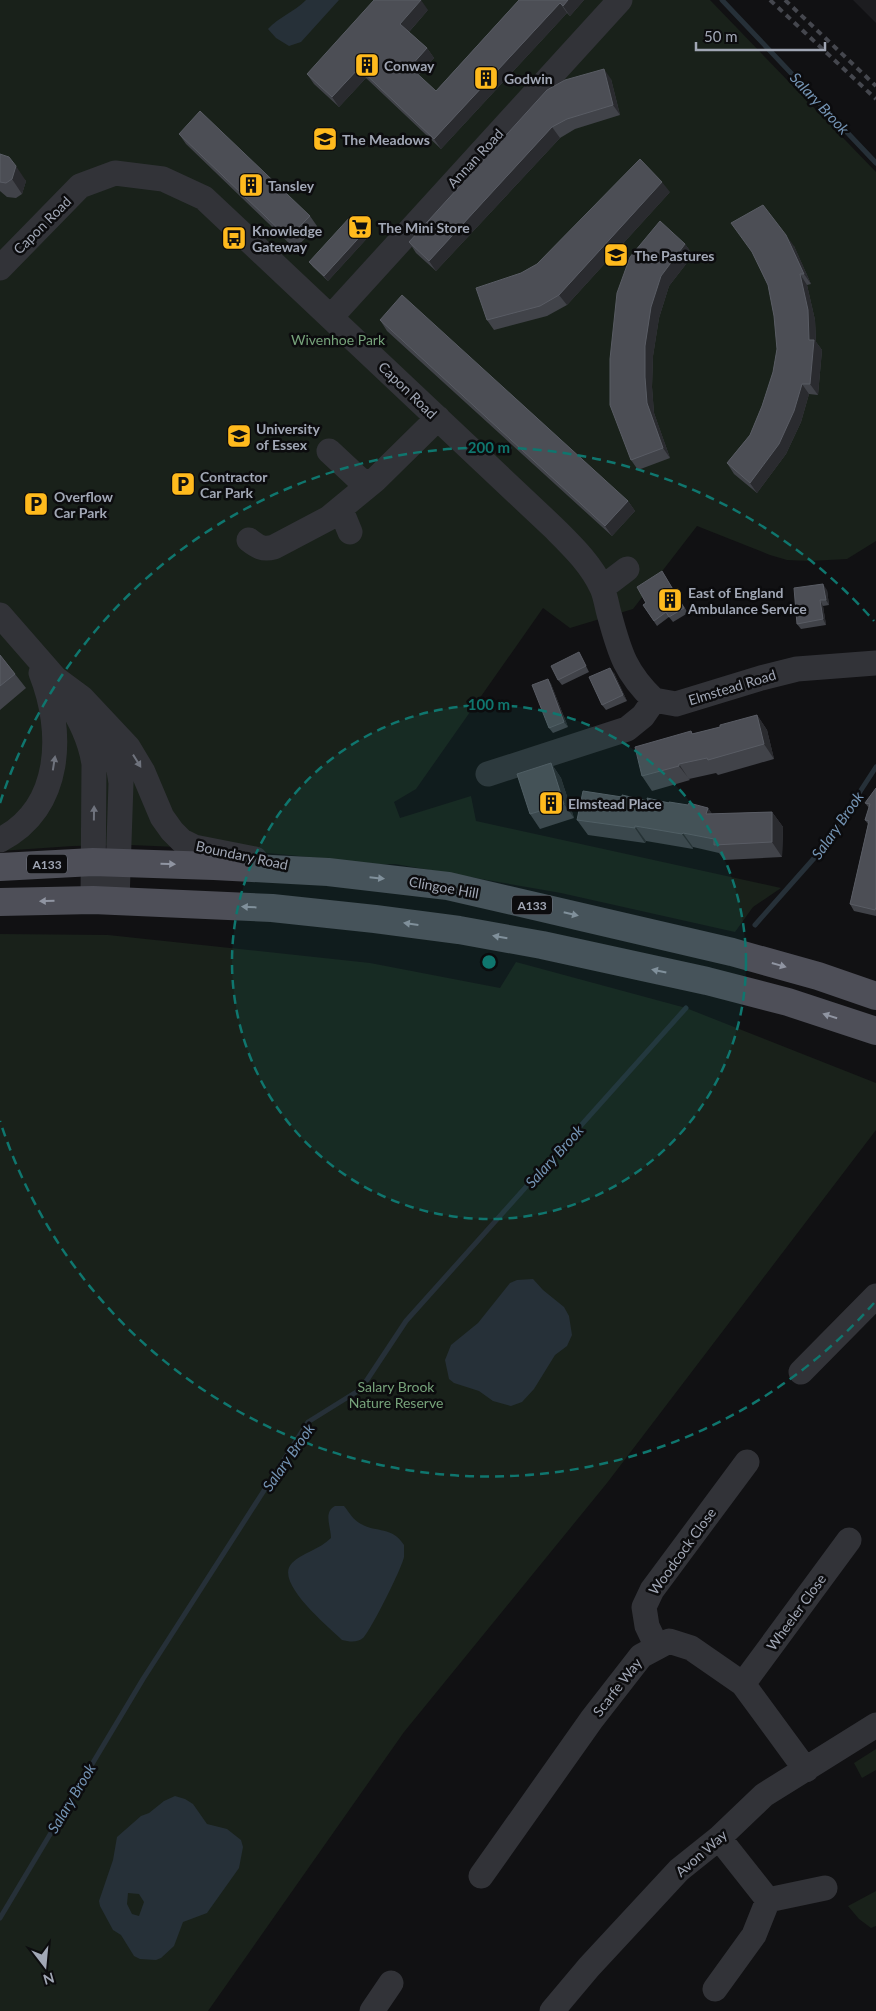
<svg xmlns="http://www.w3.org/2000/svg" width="876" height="2011" viewBox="0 0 876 2011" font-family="Lato,sans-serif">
<rect width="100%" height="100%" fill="#111113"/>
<path fill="#1d1d20" d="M853,0H876V23Z"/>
<path fill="#19211a" d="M0,0H710L876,172V541L847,559L810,561L787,560L770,555L697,526L633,609L570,628L543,608L416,789L394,802L400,818L471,796L476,821L781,888L753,907L735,932L561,893L395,864L361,865L330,859L224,849L130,845L73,846L0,851Z
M0,934L108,935L370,963L500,988L516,962L686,1008L876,1083V1130L607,1483L404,1732L208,2011H0Z
M876,1749V1770L862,1778L854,1763Z
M876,1891V1926L871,1928L859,1919L848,1906Z"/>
<path fill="#263038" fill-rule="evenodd" d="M306,0H339L301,42L289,46L276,38L268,29C279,17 294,12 306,0Z
M533,1279L543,1290L564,1307L569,1316L572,1335L567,1346L555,1355L534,1389L522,1402L511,1406L493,1401L479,1391L454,1383L449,1379L445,1360L451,1345L478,1323L510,1283L517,1280Z
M335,1506H344C349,1512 353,1520 361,1524C377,1533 392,1526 404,1545C404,1549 404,1553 404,1557C402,1568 372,1628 364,1637C358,1643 350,1642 342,1640C329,1627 273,1582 292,1563C303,1552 319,1550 331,1538C331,1527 323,1512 335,1506Z
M175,1796L185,1799L193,1804L207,1824L227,1829L241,1840L243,1847L239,1868L207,1913L183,1922L174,1946L161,1958L156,1960L140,1959L134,1956L121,1935L113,1930L100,1906L99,1901L113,1860L117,1837L141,1816L149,1813L164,1801ZM128,1893L139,1894L144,1902L139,1916L132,1914L127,1904Z"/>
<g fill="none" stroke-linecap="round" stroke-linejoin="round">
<path stroke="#263038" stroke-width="5" d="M722,0L876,163
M755,925L824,847L876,767
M0,1918L143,1679L308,1422L361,1389L406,1321L686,1008"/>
<path stroke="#323338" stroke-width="25" d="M0,268L80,186L115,173L163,179L204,198L554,528C572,546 591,564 602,588C606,597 607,608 610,617C620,654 626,673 654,700
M331,317L620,0
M329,451L359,479L367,483L375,480L438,418
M341,510L350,532
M249,540C258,547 263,550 274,547L329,518L375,480
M602,588L627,569
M0,615L55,678L82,698L128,747L143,772L162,817L172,831L182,841L194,847L255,859
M65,694C78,717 90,737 94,764L93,900
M654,700L676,704L761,678L797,669L876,663
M104,734L118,764L121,783L117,901
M488,774L627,729L643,716L654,700
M0,840C63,808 64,731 41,673
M801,1372L876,1296
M657,1647L647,1626L644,1607L652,1590L747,1462
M743,1684L849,1540
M719,1838L768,1900L825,1888
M481,1876L592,1719L641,1656L669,1641L691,1648L743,1684L806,1770
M715,1989L754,1935L768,1900
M372,2011L391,1983
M552,2011L589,1967L679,1870L719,1838L764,1795L876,1725"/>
<path stroke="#4e4f58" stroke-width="28" d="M0,867L93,862L214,866L328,872L448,886L732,952L818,976L876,996
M0,902L93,900L272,908L375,919L459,930L542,945L707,981L788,1002L876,1031"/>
<path stroke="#45474e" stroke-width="4" stroke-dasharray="6 5" stroke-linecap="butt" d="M770,0L876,99
M785,0L876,86"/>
</g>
<path fill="#414349" d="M519,0H584L570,16L567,13L441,149L366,78L339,107L314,84L307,74L428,10L409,32L427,48L434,58L418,75L436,91Z
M611,79L620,115L575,129L560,138L436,271L416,253L409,242Z
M179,134L310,216L317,226L295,249L186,144Z
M0,154L26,181L22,194L16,198L7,197L0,191Z
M670,192L567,305L547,316L494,330L487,320L521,273Z
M370,235L328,281L313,267L309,262Z
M685,244L693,255L669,286L659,318L653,356L652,387L654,413L670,458L638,470L631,460L610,359Z
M794,246L811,284L807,285L815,320L816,342L822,350L818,395L809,394L801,422L786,454L757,493L734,474L727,463L750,435L762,406L773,372L777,349L774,316L768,285L752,252Z
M380,320L628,501L635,511L612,536L387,331Z
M662,571L688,613L673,622L669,617L657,626L643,605L646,603Z
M827,590L829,605L823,606L826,625L801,629L797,624Z
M579,652L589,672L562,685L558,680Z
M0,655L15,674L26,688L0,710Z
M614,673L627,701L606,710L602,705Z
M548,679L551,684L568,727L553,733L549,728Z
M757,715L767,730L774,759L718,775L716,773L689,779L690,780L652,791L642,776L691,731L693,734L720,727Z
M551,763L561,778L574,818L540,829L530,814Z
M876,788V916L854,911L850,904L868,824L865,820L869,808L865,803Z
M622,797L708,808L712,814L772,812L783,827L782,857L724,860L719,853L693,847V849L646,841L645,843L588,835L577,820Z"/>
<path fill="#2a2b2f" d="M421,0L428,10L407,34L400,24Z
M568,0H584L570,16L563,6Z
M560,3L567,13L441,149L434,139Z
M427,48L434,58L417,77L410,67Z
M359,68L366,78L339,107L332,97Z
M604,69L611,79L620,115L613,105Z
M552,127L560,138L436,271L429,261Z
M16,166L26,181L22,194L12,179Z
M662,182L670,192L567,305L559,295Z
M366,230L370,235L328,281L324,276Z
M786,235L794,246L811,284L804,274Z
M685,244L693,255L669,286L659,318L653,356L652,387L654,413L670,458L663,448L647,403L645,377V346L651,307L661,276Z
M800,274L807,285L815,320L816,342L822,350L818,395L810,384L809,340Z
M802,384L809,394L801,422L786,454L757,493L750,483Z
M628,501L635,511L612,536L605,526Z
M823,584L827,590L829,605L826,600Z
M820,600L823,606L826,625L823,619Z
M610,668L614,673L627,701L623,695Z
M548,679L551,684L568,727L564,722Z
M757,715L767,730L774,759L764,744Z
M551,763L561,778L574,818L564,804Z
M679,764L689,779L690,780L679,766Z
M708,808L718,822L706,814Z
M772,812L783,827L782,857L772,842Z
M635,826L646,841L645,843L635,828Z
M683,833L693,847V849L682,834Z"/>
<path fill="#4c4e55" stroke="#595c64" d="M374,0H421L400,24L427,48L410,67L436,91L519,0H568L563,6L560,3L434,139L359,68L332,97L307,74Z
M604,69L613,105L567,119L552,127L429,261L409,242L547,90L565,80Z
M200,111L310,216L288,238L179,134Z
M0,154L9,157L16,166L12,179L6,183L0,182Z
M640,159L662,182L559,295L540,306L487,320L476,288L521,273L537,264Z
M763,205L786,235L804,274H800L808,310L809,340H814L810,384H802L794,411L779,444L750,483L727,463L750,435L762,406L773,372L777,349L774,316L768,285L752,252L731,223Z
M351,216L366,230L324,276L309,262Z
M660,221L685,244L661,276L651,307L645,346V377L647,403L663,448L631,460L610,405V359L617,293L630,257Z
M402,295L628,501L605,526L380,320Z
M662,571L684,608L669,617L666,612L654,621L643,605L646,603L637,587Z
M823,584L826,600H820L823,619L797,624L794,588Z
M579,652L586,666L558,680L551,666Z
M0,655L15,674L0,686Z
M610,668L623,695L602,705L589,677Z
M548,679L564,722L549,728L532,685Z
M757,715L764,744L708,760L707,758L679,764V766L642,776L635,747L691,731L692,734L720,727V725Z
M551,763L564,804L530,814L517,774Z
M876,788V907L875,910L850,904L869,821L865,820L870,804L865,803Z
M583,791L622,797V795L648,801L647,798L669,803V802L688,805L689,803L708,808L706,814L772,812V842L714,845V839L683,833L682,834L635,826V828L577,820Z"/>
<defs><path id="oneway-solid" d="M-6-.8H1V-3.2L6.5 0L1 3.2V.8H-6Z" transform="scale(1.25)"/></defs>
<g fill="#6f737d">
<use href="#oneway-solid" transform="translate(137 761) rotate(58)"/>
<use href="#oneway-solid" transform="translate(54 763) rotate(-81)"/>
<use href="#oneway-solid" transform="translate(94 813) rotate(-89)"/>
</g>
<g fill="#9095a2">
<use href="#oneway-solid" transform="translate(168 864) rotate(2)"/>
<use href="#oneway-solid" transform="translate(377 878) rotate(6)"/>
<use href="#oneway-solid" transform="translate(47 901) rotate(179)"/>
<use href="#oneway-solid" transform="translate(249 907) rotate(-177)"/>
<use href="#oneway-solid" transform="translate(571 914) rotate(13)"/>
<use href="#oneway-solid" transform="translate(411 924) rotate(-172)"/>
<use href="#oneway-solid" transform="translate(500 937) rotate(-170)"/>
<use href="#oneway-solid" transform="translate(779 965) rotate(16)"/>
<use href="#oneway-solid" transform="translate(659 971) rotate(-168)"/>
<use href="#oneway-solid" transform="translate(830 1016) rotate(-162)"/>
</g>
<circle cx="489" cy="962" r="257" fill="#0f766e" fill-opacity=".12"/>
<g fill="none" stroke="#0f766e" stroke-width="2.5" stroke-dasharray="9 6">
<circle cx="489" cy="962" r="257"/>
<path d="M874 1303A514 514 0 0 1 0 1121M0 803A514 514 0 0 1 874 621"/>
</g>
<defs>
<symbol id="building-square" viewBox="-11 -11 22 22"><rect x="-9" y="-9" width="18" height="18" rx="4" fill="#ffba1d" stroke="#0c0c0e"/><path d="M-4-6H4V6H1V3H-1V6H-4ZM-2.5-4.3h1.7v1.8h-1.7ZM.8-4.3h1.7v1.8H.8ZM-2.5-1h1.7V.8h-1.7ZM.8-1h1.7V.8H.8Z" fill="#111"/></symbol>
<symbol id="university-square" viewBox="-11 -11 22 22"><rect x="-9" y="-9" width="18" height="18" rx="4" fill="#ffba1d" stroke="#0c0c0e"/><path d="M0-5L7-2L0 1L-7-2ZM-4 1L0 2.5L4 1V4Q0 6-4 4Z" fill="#111"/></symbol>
<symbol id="supermarket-square" viewBox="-11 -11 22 22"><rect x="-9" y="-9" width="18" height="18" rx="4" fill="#ffba1d" stroke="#0c0c0e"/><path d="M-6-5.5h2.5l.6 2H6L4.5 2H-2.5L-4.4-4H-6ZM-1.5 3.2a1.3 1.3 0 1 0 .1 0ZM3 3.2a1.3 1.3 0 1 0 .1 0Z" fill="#111"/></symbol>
<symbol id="bus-square" viewBox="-11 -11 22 22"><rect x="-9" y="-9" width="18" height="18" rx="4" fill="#ffba1d" stroke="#0c0c0e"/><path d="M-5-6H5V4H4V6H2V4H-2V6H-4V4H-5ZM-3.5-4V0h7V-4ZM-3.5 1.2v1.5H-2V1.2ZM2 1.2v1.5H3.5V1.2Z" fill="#111"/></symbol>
<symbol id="parking-square" viewBox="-11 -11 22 22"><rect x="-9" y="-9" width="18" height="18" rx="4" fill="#ffba1d" stroke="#0c0c0e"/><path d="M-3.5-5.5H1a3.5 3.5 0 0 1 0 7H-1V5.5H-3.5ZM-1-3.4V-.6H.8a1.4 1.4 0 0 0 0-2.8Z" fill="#111"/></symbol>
</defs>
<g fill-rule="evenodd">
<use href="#building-square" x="353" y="51" width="28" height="28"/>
<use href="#building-square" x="472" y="64" width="28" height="28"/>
<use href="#university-square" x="311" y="125" width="28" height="28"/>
<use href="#building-square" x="237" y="171" width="28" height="28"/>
<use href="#supermarket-square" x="346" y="213" width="28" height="28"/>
<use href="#bus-square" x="220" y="224" width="28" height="28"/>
<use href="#university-square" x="602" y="241" width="28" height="28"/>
<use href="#university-square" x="225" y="422" width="28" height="28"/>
<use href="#parking-square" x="169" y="470" width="28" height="28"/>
<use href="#parking-square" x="22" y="490" width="28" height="28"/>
<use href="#building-square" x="656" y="586" width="28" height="28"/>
<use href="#building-square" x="537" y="789" width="28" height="28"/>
</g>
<g text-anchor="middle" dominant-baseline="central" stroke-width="5" stroke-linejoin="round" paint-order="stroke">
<g fill="#0c0c0e" stroke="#747883" stroke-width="1">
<rect x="27" y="854.5" width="40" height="19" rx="4"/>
<rect x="512" y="895.5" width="40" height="19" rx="4"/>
</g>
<g font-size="12" font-weight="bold" fill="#a1a7b5">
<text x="47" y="864">A133</text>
<text x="532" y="905">A133</text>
</g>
<g font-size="14" font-weight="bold" fill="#a1a7b5" stroke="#0c0c0e" text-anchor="start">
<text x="384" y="65">Conway</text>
<text x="504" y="78">Godwin</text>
<text x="342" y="139">The Meadows</text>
<text x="268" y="185">Tansley</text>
<text x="378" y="227">The Mini Store</text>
<text x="252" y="230">Knowledge<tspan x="252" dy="16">Gateway</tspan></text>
<text x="634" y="255">The Pastures</text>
<text x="256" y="428">University<tspan x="256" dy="16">of Essex</tspan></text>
<text x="200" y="476">Contractor<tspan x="200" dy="16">Car Park</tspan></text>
<text x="54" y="496">Overflow<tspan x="54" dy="16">Car Park</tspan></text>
<text x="688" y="592">East of England<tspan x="688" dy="16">Ambulance Service</tspan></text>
<text x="568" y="803">Elmstead Place</text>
</g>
<g font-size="14" fill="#a1a7b5" stroke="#0c0c0e">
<text transform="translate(475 158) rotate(-47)">Annan Road</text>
<text transform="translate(42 225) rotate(-45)">Capon Road</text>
<text transform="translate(408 390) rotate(44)">Capon Road</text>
<text transform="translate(732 687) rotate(-17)">Elmstead Road</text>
<text transform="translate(242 855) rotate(12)">Boundary Road</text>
<text transform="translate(444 887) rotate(10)">Clingoe Hill</text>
<text transform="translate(682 1551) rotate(-54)">Woodcock Close</text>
<text transform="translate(796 1612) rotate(-54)">Wheeler Close</text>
<text transform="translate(617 1687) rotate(-52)">Scarfe Way</text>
<text transform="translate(701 1853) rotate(-41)">Avon Way</text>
</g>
<g font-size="14" fill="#76a27a" stroke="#0c0c0e">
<text x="338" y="339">Wivenhoe Park</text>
<text x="396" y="1386">Salary Brook<tspan x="396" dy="16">Nature Reserve</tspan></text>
</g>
<g font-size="15" font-style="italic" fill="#7494b4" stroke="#0c0c0e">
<text transform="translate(820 103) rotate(47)">Salary Brook</text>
<text transform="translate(837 825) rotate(-55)">Salary Brook</text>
<text transform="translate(554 1156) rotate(-48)">Salary Brook</text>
<text transform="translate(288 1457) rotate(-55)">Salary Brook</text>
<text transform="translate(71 1798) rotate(-59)">Salary Brook</text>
</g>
</g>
<circle cx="489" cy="962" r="8" fill="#0f766e" stroke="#0c0c0e" stroke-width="2.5"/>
<g font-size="15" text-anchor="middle" font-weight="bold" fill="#0f766e" stroke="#0c0c0e" stroke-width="5" stroke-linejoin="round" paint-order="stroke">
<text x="489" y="453">200 m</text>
<text x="489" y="710">100 m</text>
</g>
<g transform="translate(45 1966) rotate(164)" stroke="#0c0c0e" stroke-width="4" paint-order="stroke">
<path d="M0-4L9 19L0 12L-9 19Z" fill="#a1a7b5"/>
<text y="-8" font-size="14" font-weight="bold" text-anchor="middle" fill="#a1a7b5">N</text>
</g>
<path d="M696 42v8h129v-8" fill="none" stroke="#a1a7b5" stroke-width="2.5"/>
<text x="704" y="42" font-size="15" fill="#a1a7b5" stroke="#0c0c0e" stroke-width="4" paint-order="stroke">50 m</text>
</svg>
